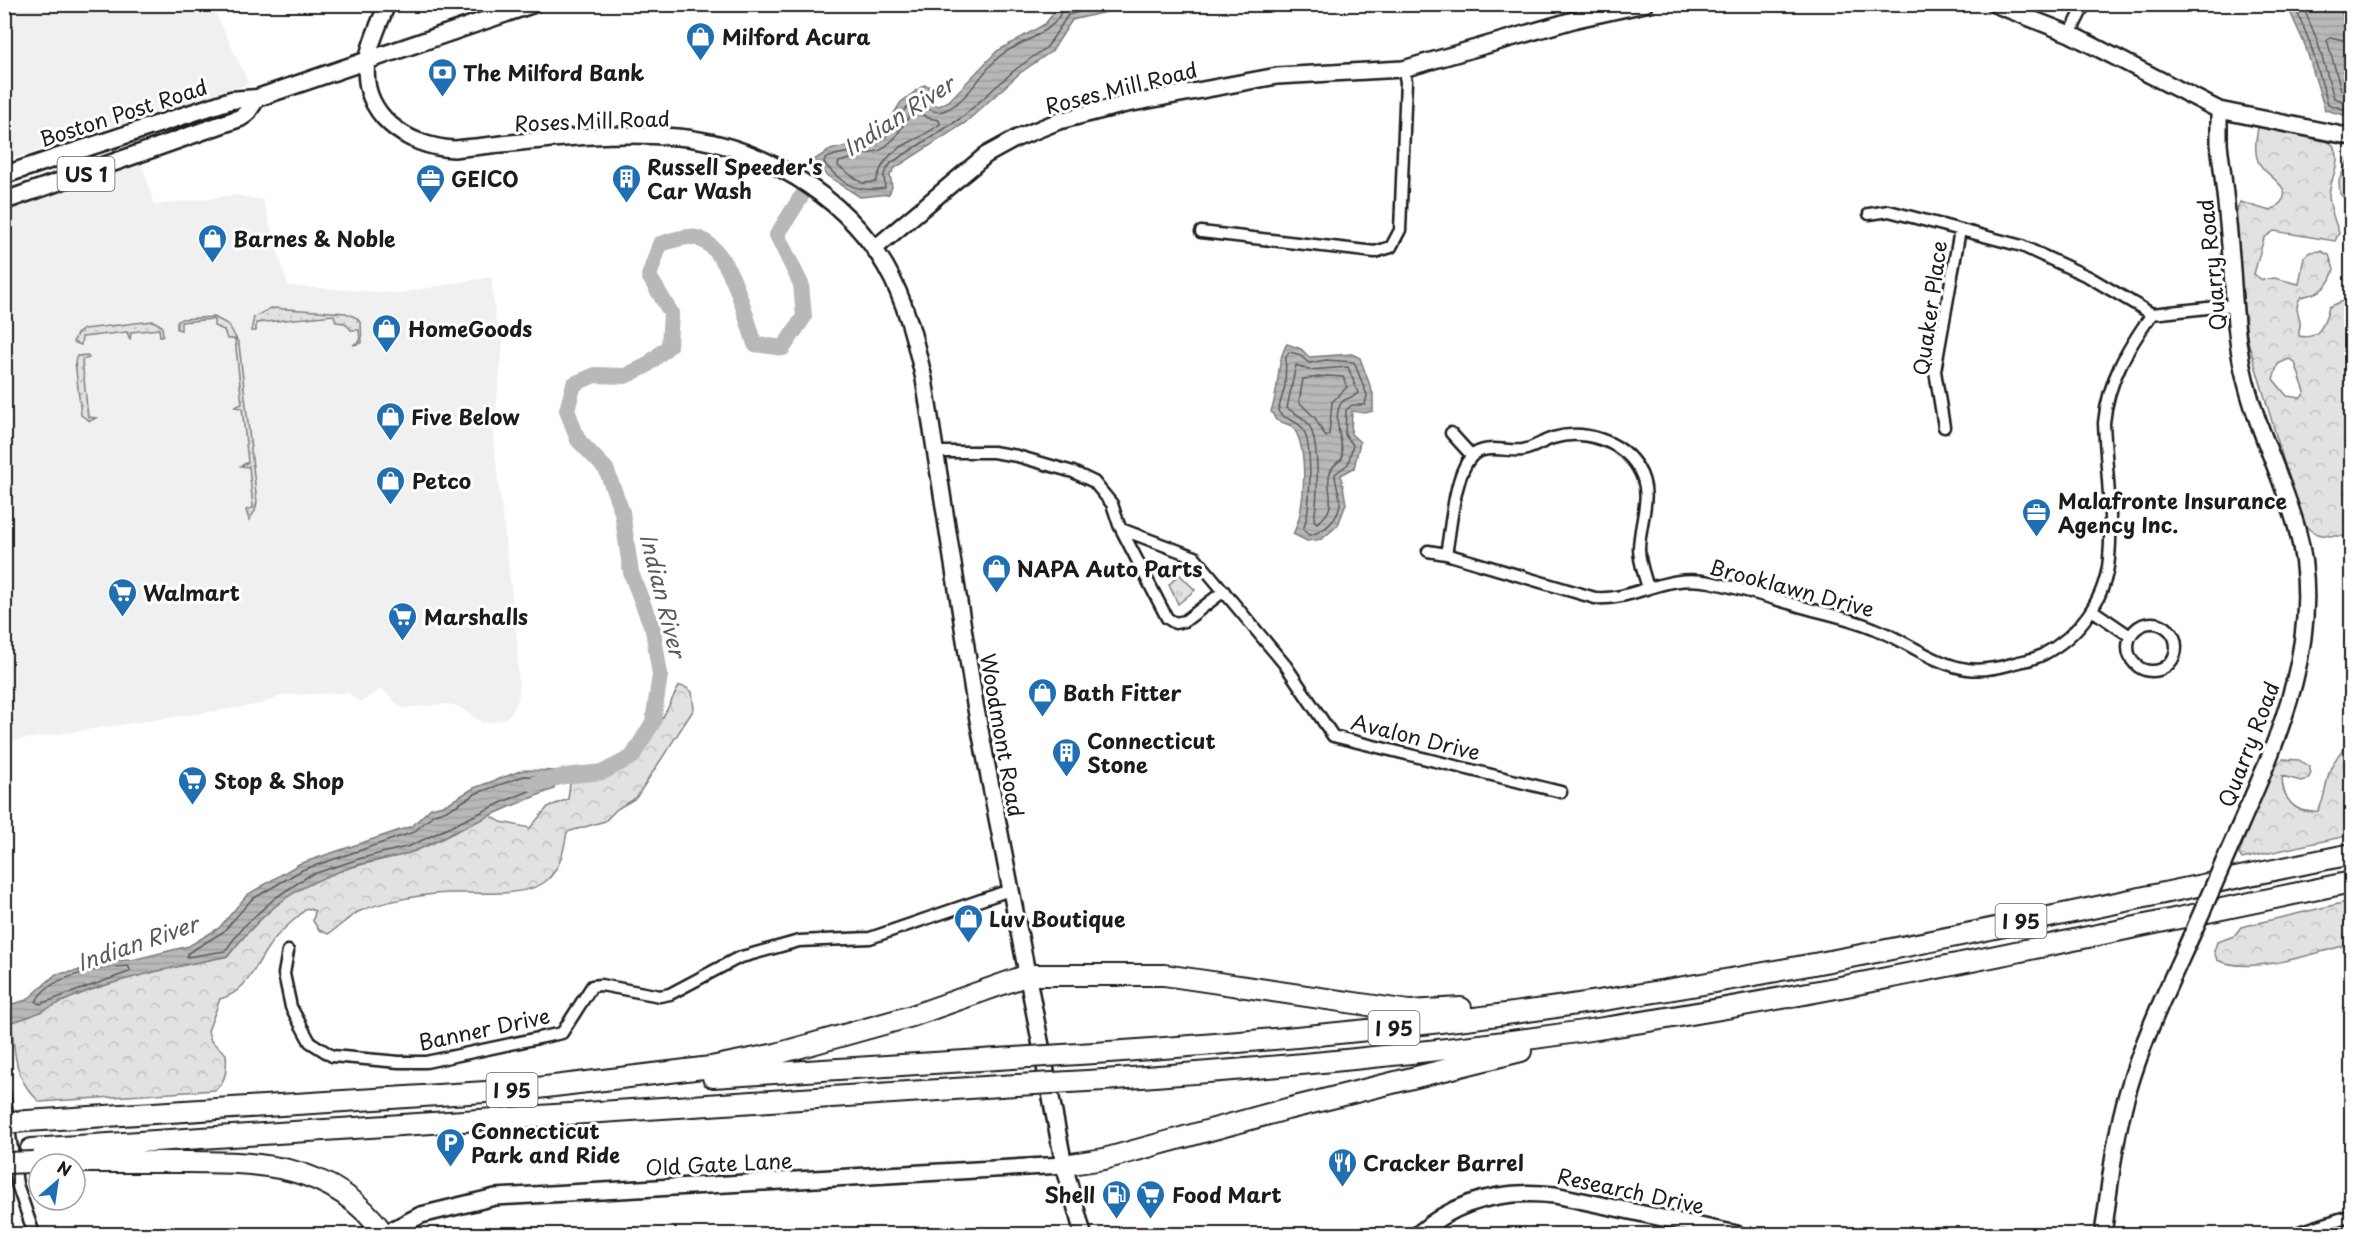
<svg xmlns="http://www.w3.org/2000/svg" width="2356" height="1239" viewBox="0 0 2356 1239" font-family="'Playpen Sans',sans-serif">
<defs>
<pattern id="grass-dots" width="8" height="8" patternUnits="userSpaceOnUse" patternTransform="scale(1.5)"><rect width="8" height="8" fill="#e2e2e2"/><path d="M2 2h.1M6 6h.1" fill="none" stroke="#c1c1c1" stroke-width="1.8" stroke-linecap="round"/></pattern>
<pattern id="forest-crowns" width="20" height="18" patternUnits="userSpaceOnUse" patternTransform="scale(1.5)"><rect width="20" height="18" fill="#e2e2e2"/><path d="M2 6a3 3 0 1 1 6 0M12 15a3 3 0 1 1 6 0" fill="none" stroke="#c1c1c1"/></pattern>
<pattern id="park-tufts" width="24" height="20" patternUnits="userSpaceOnUse" patternTransform="scale(1.5)"><rect width="24" height="20" fill="#e2e2e2"/><path d="M3 7l-1-3M5 7V3M7 7l1-3M15 17l-1-3M17 17v-4M19 17l1-3" fill="none" stroke="#c1c1c1"/></pattern>
<pattern id="water-rules" width="6" height="5" patternUnits="userSpaceOnUse" patternTransform="scale(1.5)"><rect width="6" height="5" fill="#b8b8b8"/><path d="M0 2.5h6" fill="none" stroke="#9e9e9e"/></pattern>
</defs>
<rect width="100%" height="100%" fill="#fff"/>
<filter id="ink" filterUnits="userSpaceOnUse"><feTurbulence type="fractalNoise" baseFrequency=".0167" numOctaves="2"/><feDisplacementMap in="SourceGraphic" scale="12" xChannelSelector="R" yChannelSelector="G"/><feConvolveMatrix kernelMatrix="1 2 1 2 8 2 1 2 1" color-interpolation-filters="sRGB"/></filter>
<g filter="url(#ink)">
<path fill="#f0f0f0" d="M5,4L212,5L249,84L11,159L4,136Z
M142,164L154,205L237,195L263,200L288,286L399,293L491,277L496,323L505,327L493,437L517,638L519,697L513,711L503,720L482,723L458,706L447,704L402,708L382,689L360,702L347,693L284,695L262,704L5,742V211Z"/>
<path fill="url(#grass-dots)" stroke="#7f7f7f" stroke-width="1.5" d="M271,308L346,313L357,318L361,324L362,343L353,345L360,341L359,330H351L345,323L336,322L334,315L256,323V331H251L254,317Z
M214,317L229,325L239,344L257,502L255,511L249,520L246,510L253,508L249,467L241,466L248,462L242,408L234,407L242,404L235,339H227L224,330L214,326V319L181,322V330L177,329V322L181,319Z
M153,321L162,326L163,336H160L159,329L131,332L130,340L127,332L82,337L81,345L73,342L77,334L84,329Z
M87,355L89,358L82,360L88,417L96,418L90,421L81,415L75,361L77,356Z"/>
<path fill="url(#forest-crowns)" stroke="#7f7f7f" stroke-width="1.5" fill-rule="evenodd" d="M2266,124C2286,129 2313,131 2330,143C2347,155 2328,182 2329,197C2330,209 2335,222 2339,233L2335,241L2274,231L2264,238L2254,274L2262,280L2274,278L2299,284L2304,257L2310,252L2321,251L2329,255L2334,269C2329,288 2320,293 2301,297C2294,306 2298,311 2300,321C2301,326 2298,331 2299,336C2319,341 2325,323 2329,307L2340,302L2351,301V537C2330,534 2313,541 2301,519L2245,331L2234,218L2240,202L2270,211C2306,189 2265,179 2258,161C2254,151 2256,139 2258,128ZM2289,359L2295,363L2305,392L2301,398L2287,396L2273,379L2278,364Z
M2351,153V205L2340,194L2339,181Z
M679,686L685,687L692,692L694,709L636,798L617,809L605,821L567,832C564,850 561,868 546,881C525,898 474,892 448,893C424,894 379,902 358,912C348,918 338,928 328,934L319,930L313,921L315,911L307,908C297,918 285,927 276,937C256,959 251,991 220,999L208,1031L211,1041L226,1054C227,1067 227,1081 215,1090L40,1102C13,1079 16,1056 11,1022L88,991L140,974L228,956C251,927 279,897 313,881C344,866 379,862 411,852C437,844 464,826 489,814L501,822L530,828L548,807L568,799L570,783L575,771L629,763L663,717Z
M2351,740V835L2242,859L2239,854C2250,827 2260,777 2283,759L2299,760L2309,767L2311,773L2308,779L2301,781L2282,776C2282,799 2295,815 2318,811C2325,799 2325,787 2329,773C2333,760 2342,750 2351,740Z
M2351,901V944C2313,953 2253,976 2217,960L2214,951L2217,942L2234,936L2241,927Z"/>
<path fill="url(#park-tufts)" stroke="#7f7f7f" stroke-width="1.5" d="M1179,574L1195,590L1178,604L1169,585Z"/>
<path fill="url(#water-rules)" stroke="#7a7a7a" stroke-width="1.5" d="M1060,5H1135L1072,20L1052,51L1020,73L965,123L895,168L890,175L892,187L889,194L860,197L826,175L814,160L830,150L872,140L883,131L901,102L924,85L929,86V103L939,106L949,101L997,51L1045,24Z
M2287,5H2339L2344,19L2351,20V117L2325,110L2305,45Z
M1287,344L1301,349L1309,357L1352,354L1360,358L1373,394V411L1365,413L1352,411L1351,434L1360,442L1354,468L1341,475L1346,504L1338,525L1322,539L1307,541L1293,534C1306,511 1309,446 1292,426L1276,420L1271,411C1280,389 1276,361 1287,344Z
M523,770L558,771L554,789C506,807 461,829 415,851C398,858 379,859 361,864C298,884 269,904 228,956C181,966 135,975 90,990C61,1000 34,1019 5,1023V1006L27,1000L56,974L77,971L100,961L132,960L189,946L219,928L247,895L299,864L412,826L431,808L447,804L474,788Z"/>
<g fill="none" stroke-linecap="round" stroke-linejoin="round">
<path stroke="#5a5a5a" stroke-width="1.5" d="M1063,4C1060,34 1019,40 1000,56C982,71 966,104 943,111C936,113 931,111 925,107L923,97L919,95C900,108 895,134 875,145C860,153 840,151 825,159L824,163C843,185 856,193 885,188L884,174L891,163L961,118L1016,69L1047,47L1068,15L1109,4
M2294,4L2310,43L2328,104L2352,112
M2302,4L2317,40L2334,98L2352,104
M2352,42L2330,37L2327,40L2341,90L2352,95
M914,109L928,118L939,120L940,124C912,147 887,142 876,182L862,183L838,166L839,162L881,150L894,139Z
M1289,352L1298,354L1309,363L1326,360L1354,362L1367,395L1365,405H1352L1346,410L1345,435L1353,445L1348,464L1335,474C1335,484 1340,493 1340,502C1340,519 1323,533 1309,535L1303,530C1311,511 1313,447 1303,429C1297,419 1283,420 1278,411L1285,386L1286,357Z
M1296,365L1309,370L1348,367L1358,393C1354,398 1347,397 1342,402C1330,417 1345,444 1342,459C1311,479 1348,503 1317,523L1314,520C1318,497 1320,445 1309,425C1303,416 1295,414 1287,408Z
M1328,376L1343,377L1347,387L1332,402L1329,435L1326,437L1315,418L1299,402L1303,379Z
M524,776L547,777L549,783L505,801L410,846L362,858L310,875L275,898L243,927L225,951L187,957L188,953L223,932L251,900L302,870L414,832L434,814L450,809L477,793Z
M128,966L130,969L129,972L40,1004L36,1002C46,976 103,967 128,966Z"/>
<path stroke="#b8b8b8" stroke-width="16" d="M534,784L564,776L603,772L632,757L653,722L660,675L653,630L631,573L622,512L606,469L578,440L567,410L574,384L595,375L625,376L646,366L669,346L671,313L649,276L660,244C669,242 682,236 691,237C729,240 745,315 755,344L783,348L804,317L801,284L777,235L801,197"/>
<defs>
<path id="street" d="M2070,34L2085,4
M1869,214L1889,211L2022,246L2089,277L2152,314L2235,305
M1201,232L1375,252L1391,247L1400,230L1406,81L1403,69
M1944,427L1935,371L1960,230
M1451,433L1472,456
M936,452H993L1017,456L1073,472L1094,482L1112,504L1119,525L1167,618L1175,623L1185,621L1224,591
M1121,529L1195,557L1286,666L1333,736L1561,792
M1428,551L1446,554L1595,598C1635,601 1663,573 1710,582C1743,589 1774,599 1806,608C1831,615 1857,620 1880,631C1909,643 1935,664 1967,669C1982,671 1998,668 2012,664C2021,661 2033,660 2042,655C2079,636 2105,600 2109,559C2113,514 2106,467 2104,423C2108,380 2128,348 2152,314
M1446,554C1451,529 1454,475 1471,457C1484,443 1506,452 1523,450C1534,448 1543,441 1553,438C1583,429 1621,440 1638,468C1654,494 1640,519 1639,548C1639,562 1644,574 1648,588
M2092,610L2130,636
M2128 647a24 24 0 1 1 48 0a24 24 0 1 1-48 0Z
M288,951L284,974L291,1007L310,1042L332,1056L399,1062H426L562,1033L592,986L601,985L660,996L670,994L738,958L799,941L870,938L1010,890
M4,1093L17,1184L34,1234
M2294,1234L2352,1215"/>
<path id="secondary" d="M387,4C380,23 370,42 367,62C360,114 407,147 454,149C527,142 603,130 677,137C758,144 845,195 886,267C906,302 915,340 924,379L975,704L1064,1165L1083,1234
M1994,4L2070,34L2219,110L2352,137
M2219,110V144C2224,182 2228,219 2231,257C2234,294 2235,334 2243,370C2255,426 2282,475 2297,529C2329,646 2268,760 2223,864
M874,249L986,155L1017,138L1059,121L1122,105L1277,76L1403,69L1577,19L1645,4
M384,1234L421,1215L495,1197L1064,1165
M1418,1234C1457,1200 1504,1189 1555,1195L1737,1234
M2103,1234C2110,1186 2114,1138 2128,1091C2144,1036 2170,983 2194,930"/>
<path id="primary" d="M4,175L231,100L257,98L533,4
M4,201L240,118L246,114L257,98"/>
<path id="highway" d="M1095,1053C1272,1041 1448,1025 1623,997C1867,959 2109,903 2352,854
M713,1077L997,1059
M1104,1080C1269,1068 1433,1054 1597,1029C1850,991 2101,933 2352,882
M521,1090L711,1067L776,1054L912,1016L1028,975H1164L1409,1011L1461,1008
M27,1121L534,1089
M31,1149L1000,1086
M34,1162C78,1162 122,1162 166,1162C250,1162 330,1158 384,1234
M1064,1165L1104,1159L1287,1109L1521,1051"/>
</defs>
<use href="#street" stroke="#1c1c1c" stroke-width="15"/>
<use href="#secondary" stroke="#1c1c1c" stroke-width="20"/>
<use href="#primary" stroke="#1c1c1c" stroke-width="21"/>
<use href="#highway" stroke="#1c1c1c" stroke-width="24"/>
<use href="#street" stroke="#fff" stroke-width="10"/>
<use href="#secondary" stroke="#fff" stroke-width="15"/>
<use href="#primary" stroke="#fff" stroke-width="16"/>
<use href="#highway" stroke="#fff" stroke-width="20"/>
<defs>
<path id="secondary-bridge" d="M2194,930L2223,864"/>
<path id="highway-bridge" d="M997,1059L1095,1053
M1000,1086L1104,1080
M4,1123L27,1121
M4,1163L34,1162"/>
</defs>
<use href="#secondary-bridge" stroke="#1c1c1c" stroke-width="20" stroke-linecap="butt"/>
<use href="#highway-bridge" stroke="#1c1c1c" stroke-width="24" stroke-linecap="butt"/>
<use href="#secondary-bridge" stroke="#fff" stroke-width="15"/>
<use href="#highway-bridge" stroke="#fff" stroke-width="20"/>
</g>
</g>
<defs>
<symbol id="shop-pin" viewBox="-11 -11 22 30"><path d="M0 17L-7.5 6A9.5 9.5 0 1 1 7.5 6Z" fill="#1f6fb2" stroke="#fff"/><path d="M-5-2.5h2.3a2.7 3.5 0 0 1 5.4 0H5L5.5 6h-11ZM-1.5-2.5h3a1.5 2.3 0 0 0-3 0Z" fill="#fff"/></symbol>
<symbol id="bank-pin" viewBox="-11 -11 22 30"><path d="M0 17L-7.5 6A9.5 9.5 0 1 1 7.5 6Z" fill="#1f6fb2" stroke="#fff"/><path d="M-6-4H6V4H-6ZM0-2.3a2.3 2.3 0 1 0 0 4.6a2.3 2.3 0 1 0 0-4.6Z" fill="#fff"/></symbol>
<symbol id="office-pin" viewBox="-11 -11 22 30"><path d="M0 17L-7.5 6A9.5 9.5 0 1 1 7.5 6Z" fill="#1f6fb2" stroke="#fff"/><path d="M-6-3h4V-5.5h4V-3h4V5H-6ZM-1-4.5V-3h2v-1.5ZM-6 0V1H6V0Z" fill="#fff"/></symbol>
<symbol id="building-pin" viewBox="-11 -11 22 30"><path d="M0 17L-7.5 6A9.5 9.5 0 1 1 7.5 6Z" fill="#1f6fb2" stroke="#fff"/><path d="M-4-6H4V6H1V3H-1V6H-4ZM-2.5-4.3h1.7v1.8h-1.7ZM.8-4.3h1.7v1.8H.8ZM-2.5-1h1.7V.8h-1.7ZM.8-1h1.7V.8H.8Z" fill="#fff"/></symbol>
<symbol id="supermarket-pin" viewBox="-11 -11 22 30"><path d="M0 17L-7.5 6A9.5 9.5 0 1 1 7.5 6Z" fill="#1f6fb2" stroke="#fff"/><path d="M-6-5.5h2.5l.6 2H6L4.5 2H-2.5L-4.4-4H-6ZM-1.5 3.2a1.3 1.3 0 1 0 .1 0ZM3 3.2a1.3 1.3 0 1 0 .1 0Z" fill="#fff"/></symbol>
<symbol id="parking-pin" viewBox="-11 -11 22 30"><path d="M0 17L-7.5 6A9.5 9.5 0 1 1 7.5 6Z" fill="#1f6fb2" stroke="#fff"/><path d="M-3.5-5.5H1a3.5 3.5 0 0 1 0 7H-1V5.5H-3.5ZM-1-3.4V-.6H.8a1.4 1.4 0 0 0 0-2.8Z" fill="#fff"/></symbol>
<symbol id="restaurant-pin" viewBox="-11 -11 22 30"><path d="M0 17L-7.5 6A9.5 9.5 0 1 1 7.5 6Z" fill="#1f6fb2" stroke="#fff"/><path d="M-5-6h1v4h1v-4h1v4h1v-4h1v5L-1.5 .5V6h-2V.5L-5-1ZM5-6V6H3V1.5H1.5Q1.5-4 5-6Z" fill="#fff"/></symbol>
<symbol id="fuel-pin" viewBox="-11 -11 22 30"><path d="M0 17L-7.5 6A9.5 9.5 0 1 1 7.5 6Z" fill="#1f6fb2" stroke="#fff"/><path d="M-5.5-6h7V0h2V4h1.3V-2.5L3-4.5l.8-.8L6-3V5H2.5V1h-1V6h-7ZM-4.2-4.7v3.2H.2V-4.7Z" fill="#fff"/></symbol>
</defs>
<g fill-rule="evenodd">
<use href="#shop-pin" x="684" y="20" width="33" height="45"/>
<use href="#bank-pin" x="426" y="56" width="33" height="45"/>
<use href="#office-pin" x="414" y="162" width="33" height="45"/>
<use href="#building-pin" x="610" y="162" width="33" height="45"/>
<use href="#shop-pin" x="196" y="222" width="33" height="45"/>
<use href="#shop-pin" x="370" y="312" width="33" height="45"/>
<use href="#shop-pin" x="374" y="400" width="33" height="45"/>
<use href="#shop-pin" x="374" y="464" width="33" height="45"/>
<use href="#office-pin" x="2020" y="496" width="33" height="45"/>
<use href="#shop-pin" x="980" y="552" width="33" height="45"/>
<use href="#supermarket-pin" x="106" y="576" width="33" height="45"/>
<use href="#supermarket-pin" x="386" y="600" width="33" height="45"/>
<use href="#shop-pin" x="1026" y="676" width="33" height="45"/>
<use href="#building-pin" x="1050" y="736" width="33" height="45"/>
<use href="#supermarket-pin" x="176" y="764" width="33" height="45"/>
<use href="#shop-pin" x="952" y="902" width="33" height="45"/>
<use href="#parking-pin" x="434" y="1126" width="33" height="45"/>
<use href="#restaurant-pin" x="1326" y="1146" width="33" height="45"/>
<use href="#fuel-pin" x="1100" y="1178" width="33" height="45"/>
<use href="#supermarket-pin" x="1134" y="1178" width="33" height="45"/>
</g>
<g text-anchor="middle" dominant-baseline="central" stroke-width="6" stroke-linejoin="round" paint-order="stroke">
<g fill="#fff" stroke="#606060" stroke-width="1.5">
<rect x="57.5" y="157" width="57" height="34" rx="4.5"/>
<rect x="1995.5" y="904" width="51" height="34" rx="4.5"/>
<rect x="1368.5" y="1011" width="51" height="34" rx="4.5"/>
<rect x="486.5" y="1073" width="51" height="34" rx="4.5"/>
</g>
<g font-size="20" font-weight="bold" fill="#1c1c1c">
<text x="86" y="174">US 1</text>
<text x="2021" y="921">I 95</text>
<text x="1394" y="1028">I 95</text>
<text x="512" y="1090">I 95</text>
</g>
<g font-size="21" font-weight="bold" fill="#1c1c1c" stroke="#fff" text-anchor="start">
<text x="722" y="36">Milford Acura</text>
<text x="463" y="72">The Milford Bank</text>
<text x="647" y="166">Russell Speeder's<tspan x="647" dy="24">Car Wash</tspan></text>
<text x="451" y="178">GEICO</text>
<text x="233" y="238">Barnes &amp; Noble</text>
<text x="408" y="328">HomeGoods</text>
<text x="411" y="416">Five Below</text>
<text x="412" y="480">Petco</text>
<text x="2058" y="500">Malafronte Insurance<tspan x="2058" dy="24">Agency Inc.</tspan></text>
<text x="1017" y="568">NAPA Auto Parts</text>
<text x="143" y="592">Walmart</text>
<text x="424" y="616">Marshalls</text>
<text x="1063" y="692">Bath Fitter</text>
<text x="1087" y="740">Connecticut<tspan x="1087" dy="24">Stone</tspan></text>
<text x="214" y="780">Stop &amp; Shop</text>
<text x="989" y="918">Luv Boutique</text>
<text x="471" y="1130">Connecticut<tspan x="471" dy="24">Park and Ride</tspan></text>
<text x="1363" y="1162">Cracker Barrel</text>
<text x="1095" y="1194" text-anchor="end">Shell</text>
<text x="1172" y="1194">Food Mart</text>
</g>
<g font-size="21" fill="#1c1c1c" stroke="#fff">
<text transform="translate(1121 87) rotate(-14)">Roses Mill Road</text>
<text transform="translate(123 112) rotate(-18)">Boston Post Road</text>
<text transform="translate(592 120) rotate(-2)">Roses Mill Road</text>
<text transform="translate(2211 265) rotate(-96)">Quarry Road</text>
<text transform="translate(1929 308) rotate(-82)">Quaker Place</text>
<text transform="translate(1792 587) rotate(15)">Brooklawn Drive</text>
<text transform="translate(1003 735) rotate(80)">Woodmont Road</text>
<text transform="translate(1416 736) rotate(14)">Avalon Drive</text>
<text transform="translate(2248 744) rotate(-69)">Quarry Road</text>
<text transform="translate(484 1028) rotate(-12)">Banner Drive</text>
<text transform="translate(719 1163) rotate(-3)">Old Gate Lane</text>
<text transform="translate(1631 1190) rotate(12)">Research Drive</text>
</g>
<g font-size="22" font-style="italic" fill="#5a5a5a" stroke="#fff">
<text transform="translate(898 115) rotate(-33)">Indian River</text>
<text transform="translate(664 595) rotate(76)">Indian River</text>
<text transform="translate(137 942) rotate(-19)">Indian River</text>
</g>
</g>
<rect width="2356" height="1239" fill="none" stroke="#fff" stroke-width="24"/>
<rect x="12" y="12" width="2332" height="1215" fill="none" stroke="#1c1c1c" stroke-width="2" filter="url(#ink)"/>
<g transform="translate(57 1182) rotate(29)"><circle r="28" fill="#ffffff" stroke="#a4a4a4" stroke-width="1.5"/>
<path d="M0-4.5L10 22L0 15L-10 22Z" fill="#1f6fb2"/>
<text y="-9" font-size="16" font-weight="bold" text-anchor="middle" fill="#1c1c1c">N</text>
</g>
</svg>
